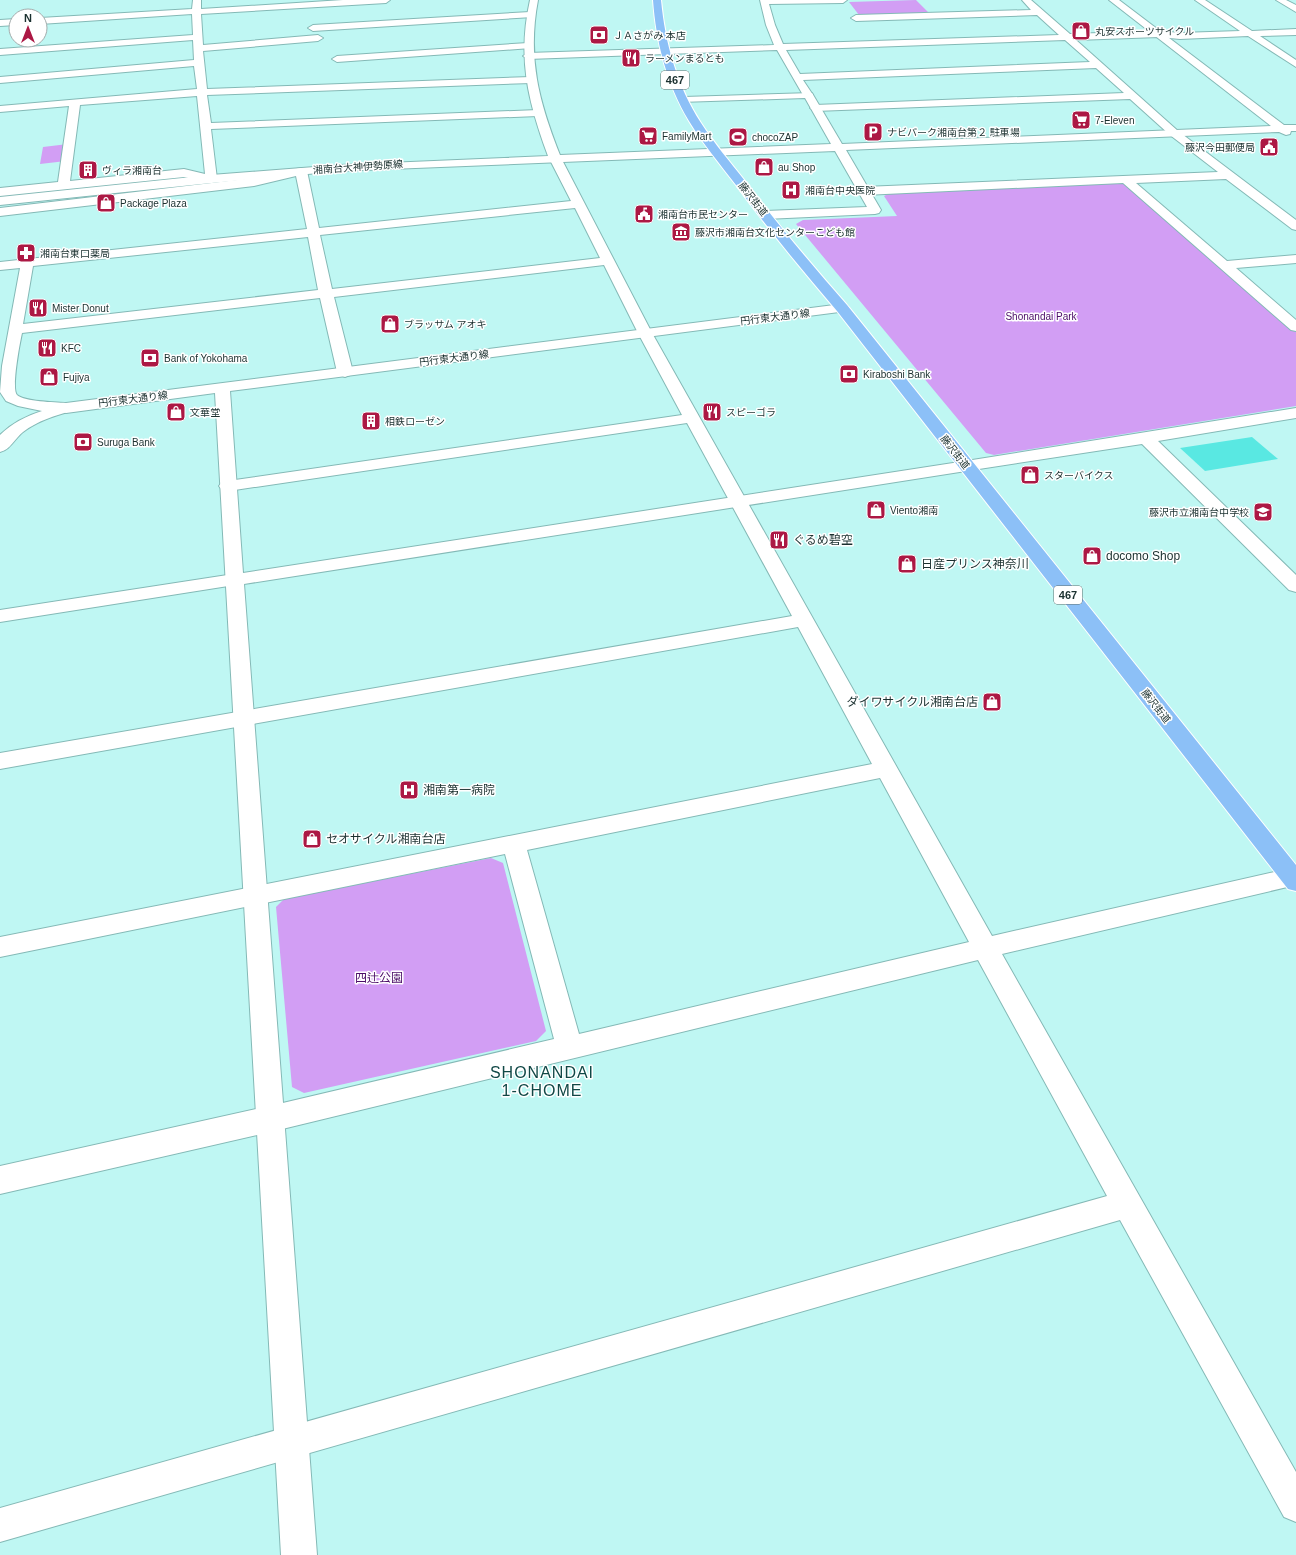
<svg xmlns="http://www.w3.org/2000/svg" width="1296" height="1555" viewBox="0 0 1296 1555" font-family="Arial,'Noto Sans JP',sans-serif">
<rect width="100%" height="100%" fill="#bff7f3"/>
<path fill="#d29ef4" d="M916,0L929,13L859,15L849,2Z
M68,144L66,161L40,164L43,147Z
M1119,183L1127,185L1296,332V406L994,455L986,453L796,224L803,220L897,216L884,196L890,193Z
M491,858L503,863L546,1031L536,1041L304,1093L292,1087L276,907L284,899Z"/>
<path fill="#59e8e2" d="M1252,437L1278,459L1205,471L1180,448Z"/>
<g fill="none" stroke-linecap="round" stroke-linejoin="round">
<defs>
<path id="minor" d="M193,0H201V9L343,0H390L386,3L201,14L203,45L318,35L323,38L318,41L203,51L207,89L531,77L536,80L531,83L207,95L211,123L538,110L543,113L538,116L211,129L217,179L215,181L211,183L184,177L0,196V188L58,182L69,106L0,112V106L197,89L194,66L0,83V77L194,60L193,40L0,55V49L193,35L192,14L40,24V18L192,9ZM197,96L205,174L184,169L70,181L80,105Z
M760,0H847L843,3L769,4L775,25L783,44L1059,35L1037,15L856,21L851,18L856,15L1031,10L1022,0H1031L1070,34L1159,31L1180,33L1240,31L1195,0H1205L1252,31L1296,29V35L1260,36L1296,60V67L1248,36L1180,39L1159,37L1076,40L1178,131L1296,220V230L1292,229L1226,179L1136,183L1227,261L1296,255V263L1236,268L1296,320V331L1291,330L1123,183L864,195L860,194L858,191L860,188L864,187L1218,172L1170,135L1130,99L815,111L810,108L815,105L1124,93L1096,68L803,80L813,95L808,98L803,95L777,50L528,59L523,56L528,53L774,45L766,25ZM1065,40L1090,62L800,74L786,50Z
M1276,0H1286L1296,5V12Z
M530,12L533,13L534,15L533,17L313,31L308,28L313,25Z
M16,19V25L0,26V20Z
M528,43L533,46L531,48L337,62L332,59L337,56Z
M555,155L559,156L561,158L652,333L992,936L1296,867V885L1002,954L1296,1472V1522L1284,1517L1120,1220L0,1542V1508L1107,1196L978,960L270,1132L0,1194V1166L270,1106L554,1039L505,854L0,957V937L872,764L798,627L0,769V753L792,616L687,423L228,491L222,490L219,486L222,482L228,481L682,415L638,333L604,265L334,297L353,372L350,375L345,377L340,375L337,372L320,298L22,333C20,342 11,389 17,395C25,402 54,402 66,403L72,405L74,408L72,411C56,415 37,421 23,432C15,438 10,450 0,452V435C12,423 26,416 42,411L18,406L6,401L0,392L2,366L20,268L0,270V262L307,229L296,176L254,186L0,216V208L254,178L301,168L305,169L307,171L319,228L571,201L549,158L551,156ZM575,208L600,258L332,289L320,235ZM308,237L318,290L23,324L33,266ZM880,778L969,942L579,1034L527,850Z
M1296,408V418L1158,441L1296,575V592L1289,590L1142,444L966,471L960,470L958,466L960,462L966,461Z
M234,574L241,576L243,580L241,584L0,622V610Z"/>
<path id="tertiary" d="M530,0H538C527,58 539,102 560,155L831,144L805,98L680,102L679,100L684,97L812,93L842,144L1271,126L1109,0H1119L1284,125H1296V131H1291L1290,134L1286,135L1279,132L846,150L881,210L879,213L875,214L765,219L761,218L759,215L761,212L765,211L867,207L835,151L340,171L211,183L0,205V197L211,175L340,165L548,156C528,102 517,58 530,0Z
M842,304L847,305L849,308L847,311L230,391L243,573L966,461L972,462L974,466L972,470L966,471L244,584L317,1555H281L215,393L66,413L60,411L58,408L60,405L66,403Z"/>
<path id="trunk" d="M653,0H661C665,43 677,86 701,123C714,143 730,162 745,181C777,224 812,265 847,305L1296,865V891L1288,889L837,311C802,270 768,229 736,185C720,164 703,144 689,121C667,84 656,43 653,0Z"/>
</defs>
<use href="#minor" stroke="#84b9b6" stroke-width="2"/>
<use href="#tertiary" stroke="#84b9b6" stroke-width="2"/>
<use href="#trunk" stroke="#fff" stroke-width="2"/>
<use href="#minor" fill="#fff" fill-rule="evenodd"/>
<use href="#tertiary" fill="#fff" fill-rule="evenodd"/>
<use href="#trunk" fill="#8cc0f7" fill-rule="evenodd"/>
</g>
<defs>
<symbol id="shop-square" viewBox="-11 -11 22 22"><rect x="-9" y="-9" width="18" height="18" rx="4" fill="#ac1844" stroke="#fff"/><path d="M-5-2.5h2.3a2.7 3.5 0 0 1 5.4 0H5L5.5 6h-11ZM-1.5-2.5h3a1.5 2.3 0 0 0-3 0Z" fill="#fff"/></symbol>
<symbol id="bank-square" viewBox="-11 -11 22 22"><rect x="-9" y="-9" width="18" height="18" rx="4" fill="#ac1844" stroke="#fff"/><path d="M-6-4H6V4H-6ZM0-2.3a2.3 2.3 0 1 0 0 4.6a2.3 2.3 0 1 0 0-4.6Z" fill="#fff"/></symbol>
<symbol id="restaurant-square" viewBox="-11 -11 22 22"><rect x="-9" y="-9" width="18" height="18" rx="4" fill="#ac1844" stroke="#fff"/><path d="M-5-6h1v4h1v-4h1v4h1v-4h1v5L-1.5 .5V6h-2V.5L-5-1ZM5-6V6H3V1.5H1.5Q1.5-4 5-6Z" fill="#fff"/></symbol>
<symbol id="supermarket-square" viewBox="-11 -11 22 22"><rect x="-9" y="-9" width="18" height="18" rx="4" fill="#ac1844" stroke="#fff"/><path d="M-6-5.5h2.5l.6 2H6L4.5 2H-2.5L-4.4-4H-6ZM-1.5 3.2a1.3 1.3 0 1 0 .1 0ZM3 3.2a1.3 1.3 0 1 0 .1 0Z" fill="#fff"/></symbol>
<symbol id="parking-square" viewBox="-11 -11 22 22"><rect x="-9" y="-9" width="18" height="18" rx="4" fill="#ac1844" stroke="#fff"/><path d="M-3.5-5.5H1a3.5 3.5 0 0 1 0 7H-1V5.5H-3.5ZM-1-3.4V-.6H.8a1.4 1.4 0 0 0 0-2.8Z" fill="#fff"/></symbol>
<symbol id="stadium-square" viewBox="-11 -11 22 22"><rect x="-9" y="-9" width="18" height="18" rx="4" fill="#ac1844" stroke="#fff"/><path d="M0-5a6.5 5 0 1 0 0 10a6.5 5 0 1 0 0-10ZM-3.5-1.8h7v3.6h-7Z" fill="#fff"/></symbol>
<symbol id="civic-square" viewBox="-11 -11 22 22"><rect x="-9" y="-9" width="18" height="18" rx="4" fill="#ac1844" stroke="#fff"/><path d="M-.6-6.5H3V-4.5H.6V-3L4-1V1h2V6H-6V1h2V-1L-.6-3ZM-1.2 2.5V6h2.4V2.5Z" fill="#fff"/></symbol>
<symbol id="building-square" viewBox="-11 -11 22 22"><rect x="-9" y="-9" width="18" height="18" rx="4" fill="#ac1844" stroke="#fff"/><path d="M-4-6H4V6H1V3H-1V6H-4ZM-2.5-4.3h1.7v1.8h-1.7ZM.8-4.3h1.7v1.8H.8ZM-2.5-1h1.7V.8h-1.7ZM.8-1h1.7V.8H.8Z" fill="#fff"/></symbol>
<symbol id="hospital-square" viewBox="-11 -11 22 22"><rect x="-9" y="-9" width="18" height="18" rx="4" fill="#ac1844" stroke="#fff"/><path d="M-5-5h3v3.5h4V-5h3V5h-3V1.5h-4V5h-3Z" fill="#fff"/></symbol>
<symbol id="museum-square" viewBox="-11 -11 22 22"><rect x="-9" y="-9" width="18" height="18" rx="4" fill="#ac1844" stroke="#fff"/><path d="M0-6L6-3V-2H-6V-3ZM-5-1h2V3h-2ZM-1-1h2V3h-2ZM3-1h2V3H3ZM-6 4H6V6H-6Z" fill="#fff"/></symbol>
<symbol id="pharmacy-square" viewBox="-11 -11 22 22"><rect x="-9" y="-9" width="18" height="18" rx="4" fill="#ac1844" stroke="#fff"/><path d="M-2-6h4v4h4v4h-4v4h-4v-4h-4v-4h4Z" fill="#fff"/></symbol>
<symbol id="school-square" viewBox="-11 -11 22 22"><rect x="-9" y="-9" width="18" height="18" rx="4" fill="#ac1844" stroke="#fff"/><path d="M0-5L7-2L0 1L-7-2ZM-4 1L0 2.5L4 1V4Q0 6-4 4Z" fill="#fff"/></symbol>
</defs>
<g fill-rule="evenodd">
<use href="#shop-square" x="1070" y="20" width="22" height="22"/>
<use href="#bank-square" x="588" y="24" width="22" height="22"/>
<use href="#restaurant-square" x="620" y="47" width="22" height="22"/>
<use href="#supermarket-square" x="1070" y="109" width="22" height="22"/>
<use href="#parking-square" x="862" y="121" width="22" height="22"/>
<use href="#supermarket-square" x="637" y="125" width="22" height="22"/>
<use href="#stadium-square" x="727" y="126" width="22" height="22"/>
<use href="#civic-square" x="1258" y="136" width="22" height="22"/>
<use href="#shop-square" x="753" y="156" width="22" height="22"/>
<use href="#building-square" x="77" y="159" width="22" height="22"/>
<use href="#hospital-square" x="780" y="179" width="22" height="22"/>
<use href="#shop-square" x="95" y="192" width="22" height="22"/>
<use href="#civic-square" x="633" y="203" width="22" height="22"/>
<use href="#museum-square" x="670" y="221" width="22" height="22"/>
<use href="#pharmacy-square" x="15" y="242" width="22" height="22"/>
<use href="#restaurant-square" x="27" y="297" width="22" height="22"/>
<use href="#shop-square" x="379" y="313" width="22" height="22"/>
<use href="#restaurant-square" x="36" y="337" width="22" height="22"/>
<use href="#bank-square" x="139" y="347" width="22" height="22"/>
<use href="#bank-square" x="838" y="363" width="22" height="22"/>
<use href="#shop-square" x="38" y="366" width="22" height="22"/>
<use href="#shop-square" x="165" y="401" width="22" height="22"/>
<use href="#restaurant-square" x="701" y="401" width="22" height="22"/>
<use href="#building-square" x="360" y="410" width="22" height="22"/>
<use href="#bank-square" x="72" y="431" width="22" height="22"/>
<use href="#shop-square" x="1019" y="464" width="22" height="22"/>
<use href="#shop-square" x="865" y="499" width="22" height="22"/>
<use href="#school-square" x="1252" y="501" width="22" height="22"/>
<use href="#restaurant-square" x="768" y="529" width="22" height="22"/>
<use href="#shop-square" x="1081" y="545" width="22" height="22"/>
<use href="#shop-square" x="896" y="553" width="22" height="22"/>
<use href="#shop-square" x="981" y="691" width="22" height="22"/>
<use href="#hospital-square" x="398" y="779" width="22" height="22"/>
<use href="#shop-square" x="301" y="828" width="22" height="22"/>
</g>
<g text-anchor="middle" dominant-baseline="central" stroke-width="3" stroke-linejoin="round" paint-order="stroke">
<g font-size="10" fill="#1a302f" stroke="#fff" text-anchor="start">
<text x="1095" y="31">丸安スポーツサイクル</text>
<text x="613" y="35">ＪＡさがみ 本店</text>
<text x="645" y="58">ラーメンまるとも</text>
<text x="1095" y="120">7-Eleven</text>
<text x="887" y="132">ナビパーク湘南台第２ 駐車場</text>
<text x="662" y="136">FamilyMart</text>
<text x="752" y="137">chocoZAP</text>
<text x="1255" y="147" text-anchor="end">藤沢今田郵便局</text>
<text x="778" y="167">au Shop</text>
<text x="102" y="170">ヴィラ湘南台</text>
<text x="805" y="190">湘南台中央医院</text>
<text x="120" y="203">Package Plaza</text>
<text x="658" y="214">湘南台市民センター</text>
<text x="695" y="232">藤沢市湘南台文化センターこども館</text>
<text x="40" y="253">湘南台東口薬局</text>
<text x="52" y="308">Mister Donut</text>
<text x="404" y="324">ブラッサム アオキ</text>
<text x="61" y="348">KFC</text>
<text x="164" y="358">Bank of Yokohama</text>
<text x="863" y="374">Kiraboshi Bank</text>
<text x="63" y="377">Fujiya</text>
<text x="190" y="412">文華堂</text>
<text x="726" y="412">スピーゴラ</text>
<text x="385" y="421">相鉄ローゼン</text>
<text x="97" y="442">Suruga Bank</text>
<text x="1044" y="475">スターバイクス</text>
<text x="890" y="510">Viento湘南</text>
<text x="1249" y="512" text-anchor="end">藤沢市立湘南台中学校</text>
</g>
<g font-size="10" fill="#1a302f" stroke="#fff">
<text transform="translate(358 167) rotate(-4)">湘南台大神伊勢原線</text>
<text transform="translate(753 199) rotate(52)">藤沢街道</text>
<text transform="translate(775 317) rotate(-7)">円行東大通り線</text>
<text transform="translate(454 358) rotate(-7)">円行東大通り線</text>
<text transform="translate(133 399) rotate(-7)">円行東大通り線</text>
<text transform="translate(955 452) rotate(52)">藤沢街道</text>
<text transform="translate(1156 706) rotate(52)">藤沢街道</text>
</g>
<g font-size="10" fill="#4a0c67" stroke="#fff">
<text x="1041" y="316">Shonandai Park</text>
</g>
<g fill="#fff" stroke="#5f6e6d" stroke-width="1">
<rect x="661" y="71" width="28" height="18" rx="3"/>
<rect x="1054" y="586" width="28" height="18" rx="3"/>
</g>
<g font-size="11" font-weight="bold" fill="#1a302f">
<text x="675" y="80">467</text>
<text x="1068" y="595">467</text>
</g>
<g font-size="12" fill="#1a302f" stroke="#fff" text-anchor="start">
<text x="793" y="540">ぐるめ碧空</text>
<text x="1106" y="556">docomo Shop</text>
<text x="921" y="564">日産プリンス神奈川</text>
<text x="978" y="702" text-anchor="end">ダイワサイクル湘南台店</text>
<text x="423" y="790">湘南第一病院</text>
<text x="326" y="839">セオサイクル湘南台店</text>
</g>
<g font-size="12" fill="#4a0c67" stroke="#fff">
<text x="379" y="978">四辻公園</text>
</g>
<g font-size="16" letter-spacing="1" fill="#104846" stroke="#fff">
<text x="542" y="1072">SHONANDAI<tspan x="542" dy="18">1-CHOME</tspan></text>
</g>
</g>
<g transform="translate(28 28)"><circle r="19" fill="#ffffff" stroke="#a3acac"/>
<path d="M0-3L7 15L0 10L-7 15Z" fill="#ac1844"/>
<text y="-6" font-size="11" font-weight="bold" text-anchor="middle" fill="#1a302f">N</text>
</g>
</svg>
